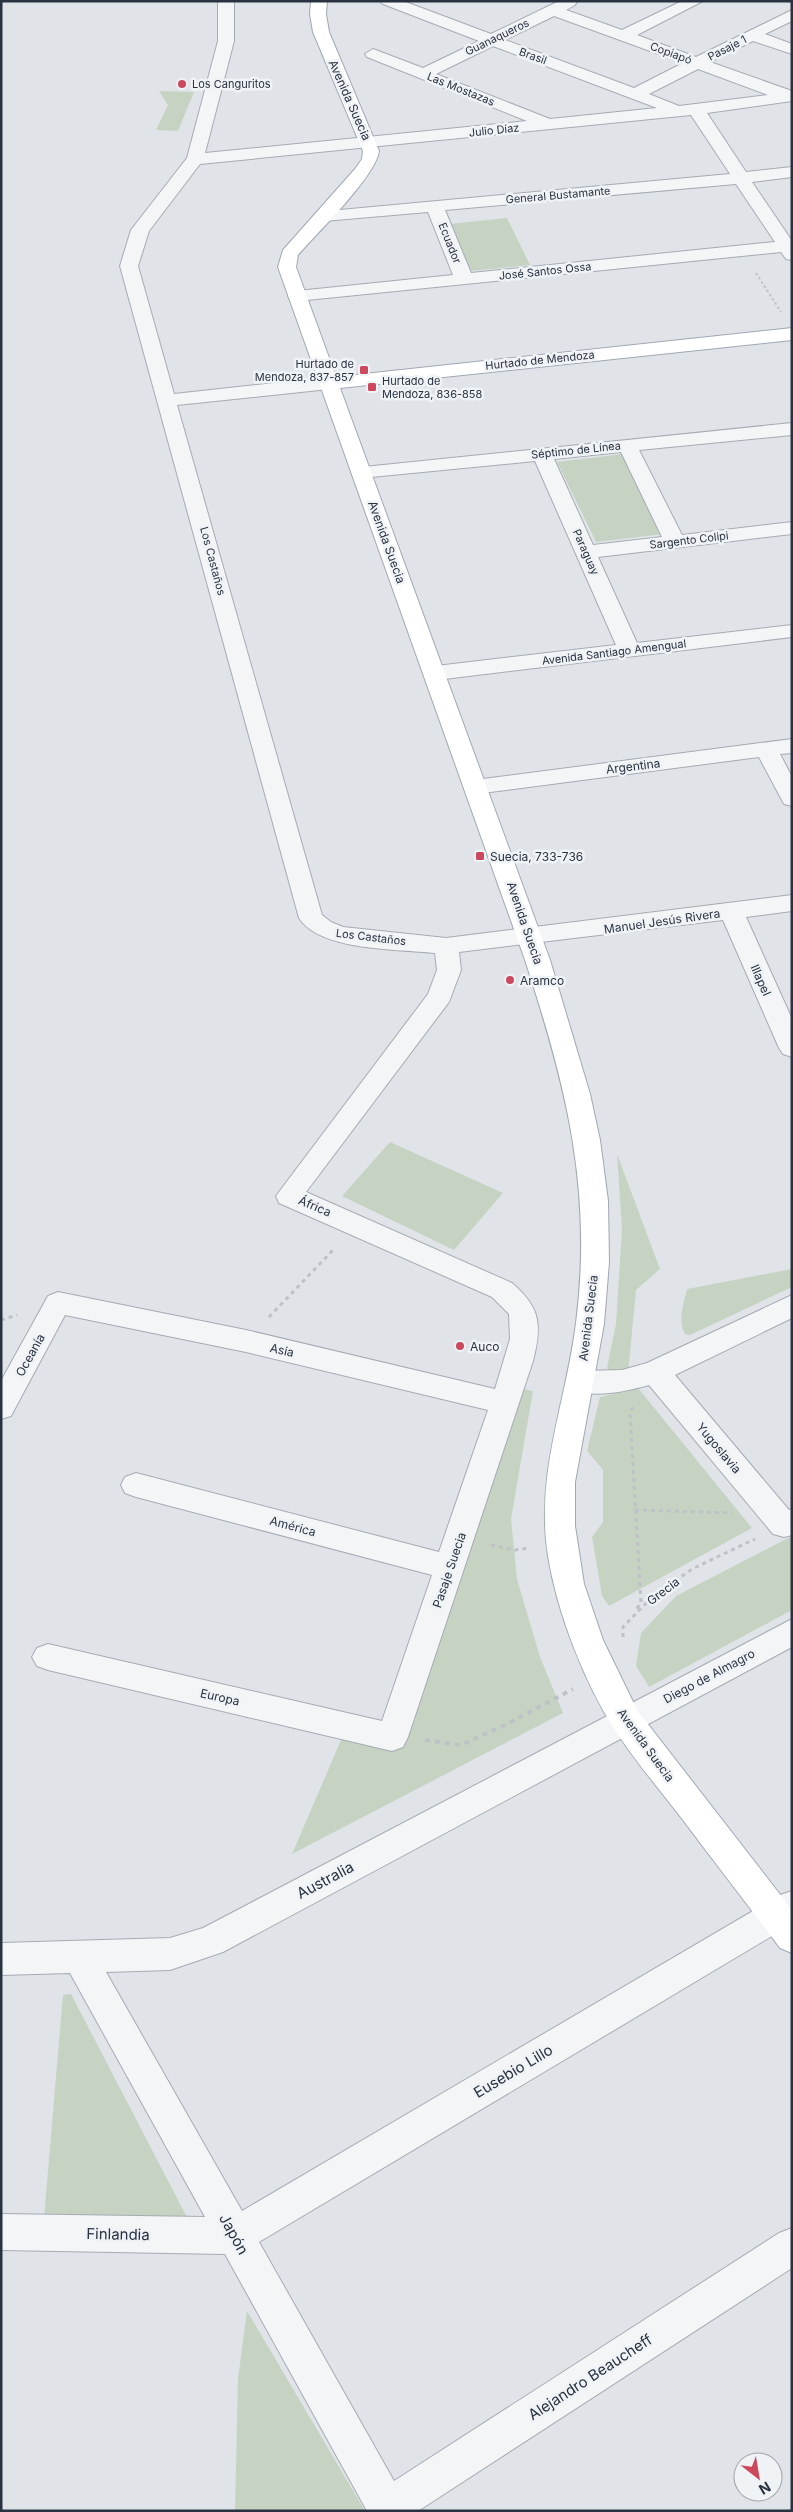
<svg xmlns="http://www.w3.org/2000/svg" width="793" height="2512" viewBox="0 0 793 2512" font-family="Inter,sans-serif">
<rect width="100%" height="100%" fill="#e0e4e9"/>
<path fill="#c6d3c2" d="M159,91L194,92L178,131L156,130L168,105Z
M507,218L530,265L471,271L449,224Z
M623,454L664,534L596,542L557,462Z
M390,1142L503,1193L454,1250L342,1196Z
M617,1154L660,1269L636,1290L628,1373H611L607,1368L616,1324L622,1229Z
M792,1269V1287L690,1335L685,1334C677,1321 684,1303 687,1289Z
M515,1387L533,1391L511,1519L517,1579L540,1657L563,1713L292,1854L344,1733L404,1739Z
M638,1388L752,1528L609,1606L602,1596L592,1537L603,1522V1470L587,1451L600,1397Z
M792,1536V1610L649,1687L636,1666L641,1633L676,1596Z
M71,1994L191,2225L44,2218L63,1995Z
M247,2311L365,2511H235L238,2379Z"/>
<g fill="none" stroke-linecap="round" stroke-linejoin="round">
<defs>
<path id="minor" d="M218,1H234V41L205,153L527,121L367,57L365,54L373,49L423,68L479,41L383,4L380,1H403L491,34L559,1H577L575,5L566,10L622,30L682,1H703L637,35L696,57L792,10V21L765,34L792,44V54L753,41L710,62L792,91V101L707,113L746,172L792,167V177L752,182L792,241V260L786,259L781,252L297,301L291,300L288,296L291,292L297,291L453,275L428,212L324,221L318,220L315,216L318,212L730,174L691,115L200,164L149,231L138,266L174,394L329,377L336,379L339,383L336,387L329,389L177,405L322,915L331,922L343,927L446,938L792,895V911L746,917L792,1019V1057L783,1054L779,1048L723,920L459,952L461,970L449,1002L306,1192L512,1283C541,1308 542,1325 533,1361L408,1737L403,1747L392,1751L48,1670L37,1666L32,1657L37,1648L48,1644L382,1721L432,1575L136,1497L125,1493L121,1485L125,1477L136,1473L439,1552L488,1410L246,1352L65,1315L11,1416L1,1419V1381L48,1296L58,1292L246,1330L495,1389L510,1339L509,1314L492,1297L279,1203L276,1196L428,994L437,970L435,953C398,949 320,951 299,918L120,266L131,230L187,158L218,41ZM554,16L683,63L634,88L505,40ZM493,46L657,108L550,119L436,74ZM698,69L768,95L679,106L649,94ZM736,184L775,242L471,273L445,210Z
M792,423V435L639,450L682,535L792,522V534L598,557L637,643L792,625V637L436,680L428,678L425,673L428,668L436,666L616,645L535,461L361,478L354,476L351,472L354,468ZM621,452L662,537L593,545L554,459Z
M792,739V753L780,754L792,777V806L784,804L759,757L475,794L467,792L464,787L467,782L475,780Z
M792,1295V1318L675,1375L789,1510L792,1509V1535L784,1537L773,1534L649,1385C624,1392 595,1398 570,1390L566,1382L570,1374L580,1371L622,1370L647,1363Z
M792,1619V1647L223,1952L170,1970L106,1972L242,2211L780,1895L792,1891V1924L259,2242L394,2481L779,2233L792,2228V2268L418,2511H367L225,2254L1,2250V2214L205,2217L70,1973L1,1975V1943L170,1938L203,1928Z"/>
<path id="major" d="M311,1H327L326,14L329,32L379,151C376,176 317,233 298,255L296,267L336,377L792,328V340L340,388L550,960L590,1094L600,1140L608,1201L609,1262L604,1324L575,1482V1526L584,1584L603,1640L637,1710L792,1910V1953L780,1948C748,1905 715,1863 683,1820C660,1790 635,1761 615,1730C584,1682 557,1612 548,1556C535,1474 566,1403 576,1323C593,1190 566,1085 525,960L278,267L283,250L355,169L362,159L363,151L313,32L310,14Z"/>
</defs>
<use href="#minor" stroke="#a5abb3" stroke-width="2"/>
<use href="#major" stroke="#a0a8b4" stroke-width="2"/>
<path stroke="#bec2c7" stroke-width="2" stroke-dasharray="2.5 2.5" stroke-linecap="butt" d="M756,273L781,312"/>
<path stroke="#bec2c7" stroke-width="3" stroke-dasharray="4 4" stroke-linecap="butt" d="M269,1317L335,1248
M1,1320L17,1315
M633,1407L630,1413L641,1603L635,1611
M635,1510L732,1513
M491,1545L515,1550L529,1548
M623,1637V1627L655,1594L694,1568L755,1539"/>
<path stroke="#bec2c7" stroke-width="4" stroke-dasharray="5 5" stroke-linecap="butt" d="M425,1740L461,1745L505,1725L573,1689"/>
<use href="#minor" fill="#f3f5f7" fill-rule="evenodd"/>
<use href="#major" fill="#fff" fill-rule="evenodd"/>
</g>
<g fill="#cb485d" stroke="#f0f3f6" stroke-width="2">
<circle cx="182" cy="84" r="5"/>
<rect x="359" y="365" width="10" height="10" rx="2.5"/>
<rect x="367" y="382" width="10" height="10" rx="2.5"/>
<rect x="475" y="851" width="10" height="10" rx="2.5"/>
<circle cx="510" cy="980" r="5"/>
<circle cx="460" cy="1346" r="5"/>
</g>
<g text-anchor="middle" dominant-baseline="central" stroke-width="5" stroke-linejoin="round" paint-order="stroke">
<g font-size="11" fill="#293240" stroke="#f0f3f6">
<text transform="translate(497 37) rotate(-26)">Guanaqueros</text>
<text transform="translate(727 48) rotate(-27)">Pasaje 1</text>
<text transform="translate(671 53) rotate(20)">Copiapó</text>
<text transform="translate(533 56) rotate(20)">Brasil</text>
<text transform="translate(461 89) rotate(22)">Las Mostazas</text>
<text transform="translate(494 130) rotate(-6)">Julio Díaz</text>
<text transform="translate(558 195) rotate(-5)">General Bustamante</text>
<text transform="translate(450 243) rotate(68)">Ecuador</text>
<text transform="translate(545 271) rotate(-6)">José Santos Ossa</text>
<text transform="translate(540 360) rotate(-6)">Hurtado de Mendoza</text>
<text transform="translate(576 450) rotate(-6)">Séptimo de Línea</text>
<text transform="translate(689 540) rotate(-7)">Sargento Colipi</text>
<text transform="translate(586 552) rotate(66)">Paraguay</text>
<text transform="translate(213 561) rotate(75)">Los Castaños</text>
<text transform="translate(614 652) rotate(-7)">Avenida Santiago Amengual</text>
<text transform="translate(371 937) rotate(7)">Los Castaños</text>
</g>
<g font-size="11" fill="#293240" stroke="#f0f3f6" text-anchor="start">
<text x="192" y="84">Los Canguritos</text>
<text x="354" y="364" text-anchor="end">Hurtado de<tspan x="354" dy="13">Mendoza, 837-857</tspan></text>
<text x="382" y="381">Hurtado de<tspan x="382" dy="13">Mendoza, 836-858</tspan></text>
</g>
<g font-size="12" fill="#293240" stroke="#f0f3f6">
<text transform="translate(350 100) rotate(66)">Avenida Suecia</text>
<text transform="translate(387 542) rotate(70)">Avenida Suecia</text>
<text transform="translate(633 766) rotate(-7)">Argentina</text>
<text transform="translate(662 921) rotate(-8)">Manuel Jesús Rivera</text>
<text transform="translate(525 923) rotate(71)">Avenida Suecia</text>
<text transform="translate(761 980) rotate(66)">Illapel</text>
<text transform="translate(315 1206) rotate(23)">África</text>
<text transform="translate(588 1318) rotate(-83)">Avenida Suecia</text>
<text transform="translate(282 1350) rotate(13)">Asia</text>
<text transform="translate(30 1355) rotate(-61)">Oceanía</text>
<text transform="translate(719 1448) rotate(50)">Yugoslavia</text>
<text transform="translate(293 1526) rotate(15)">América</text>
<text transform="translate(449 1570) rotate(-71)">Pasaje Suecia</text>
<text transform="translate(663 1591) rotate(-37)">Grecia</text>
<text transform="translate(709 1676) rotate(-28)">Diego de Almagro</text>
<text transform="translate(220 1697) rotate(13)">Europa</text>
<text transform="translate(646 1745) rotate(54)">Avenida Suecia</text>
</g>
<g font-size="12" fill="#293240" stroke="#f0f3f6" text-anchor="start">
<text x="490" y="856">Suecia, 733-736</text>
<text x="520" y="980">Aramco</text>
<text x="470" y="1346">Auco</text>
</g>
<g font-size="15" fill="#293240" stroke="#f0f3f6">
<text transform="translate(325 1880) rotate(-28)">Australia</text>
<text transform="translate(513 2071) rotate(-31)">Eusebio Lillo</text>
<text transform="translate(118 2234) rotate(1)">Finlandia</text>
<text transform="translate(234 2234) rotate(61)">Japón</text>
<text transform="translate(590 2377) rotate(-33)">Alejandro Beaucheff</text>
</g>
</g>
<rect width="793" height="2512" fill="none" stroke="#293240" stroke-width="5"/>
<g transform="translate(758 2477) rotate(149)"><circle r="24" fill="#f0f3f6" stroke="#a0a6ad"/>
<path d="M0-4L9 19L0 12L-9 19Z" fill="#cb485d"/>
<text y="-8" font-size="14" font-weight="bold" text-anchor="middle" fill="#293240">N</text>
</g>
</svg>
